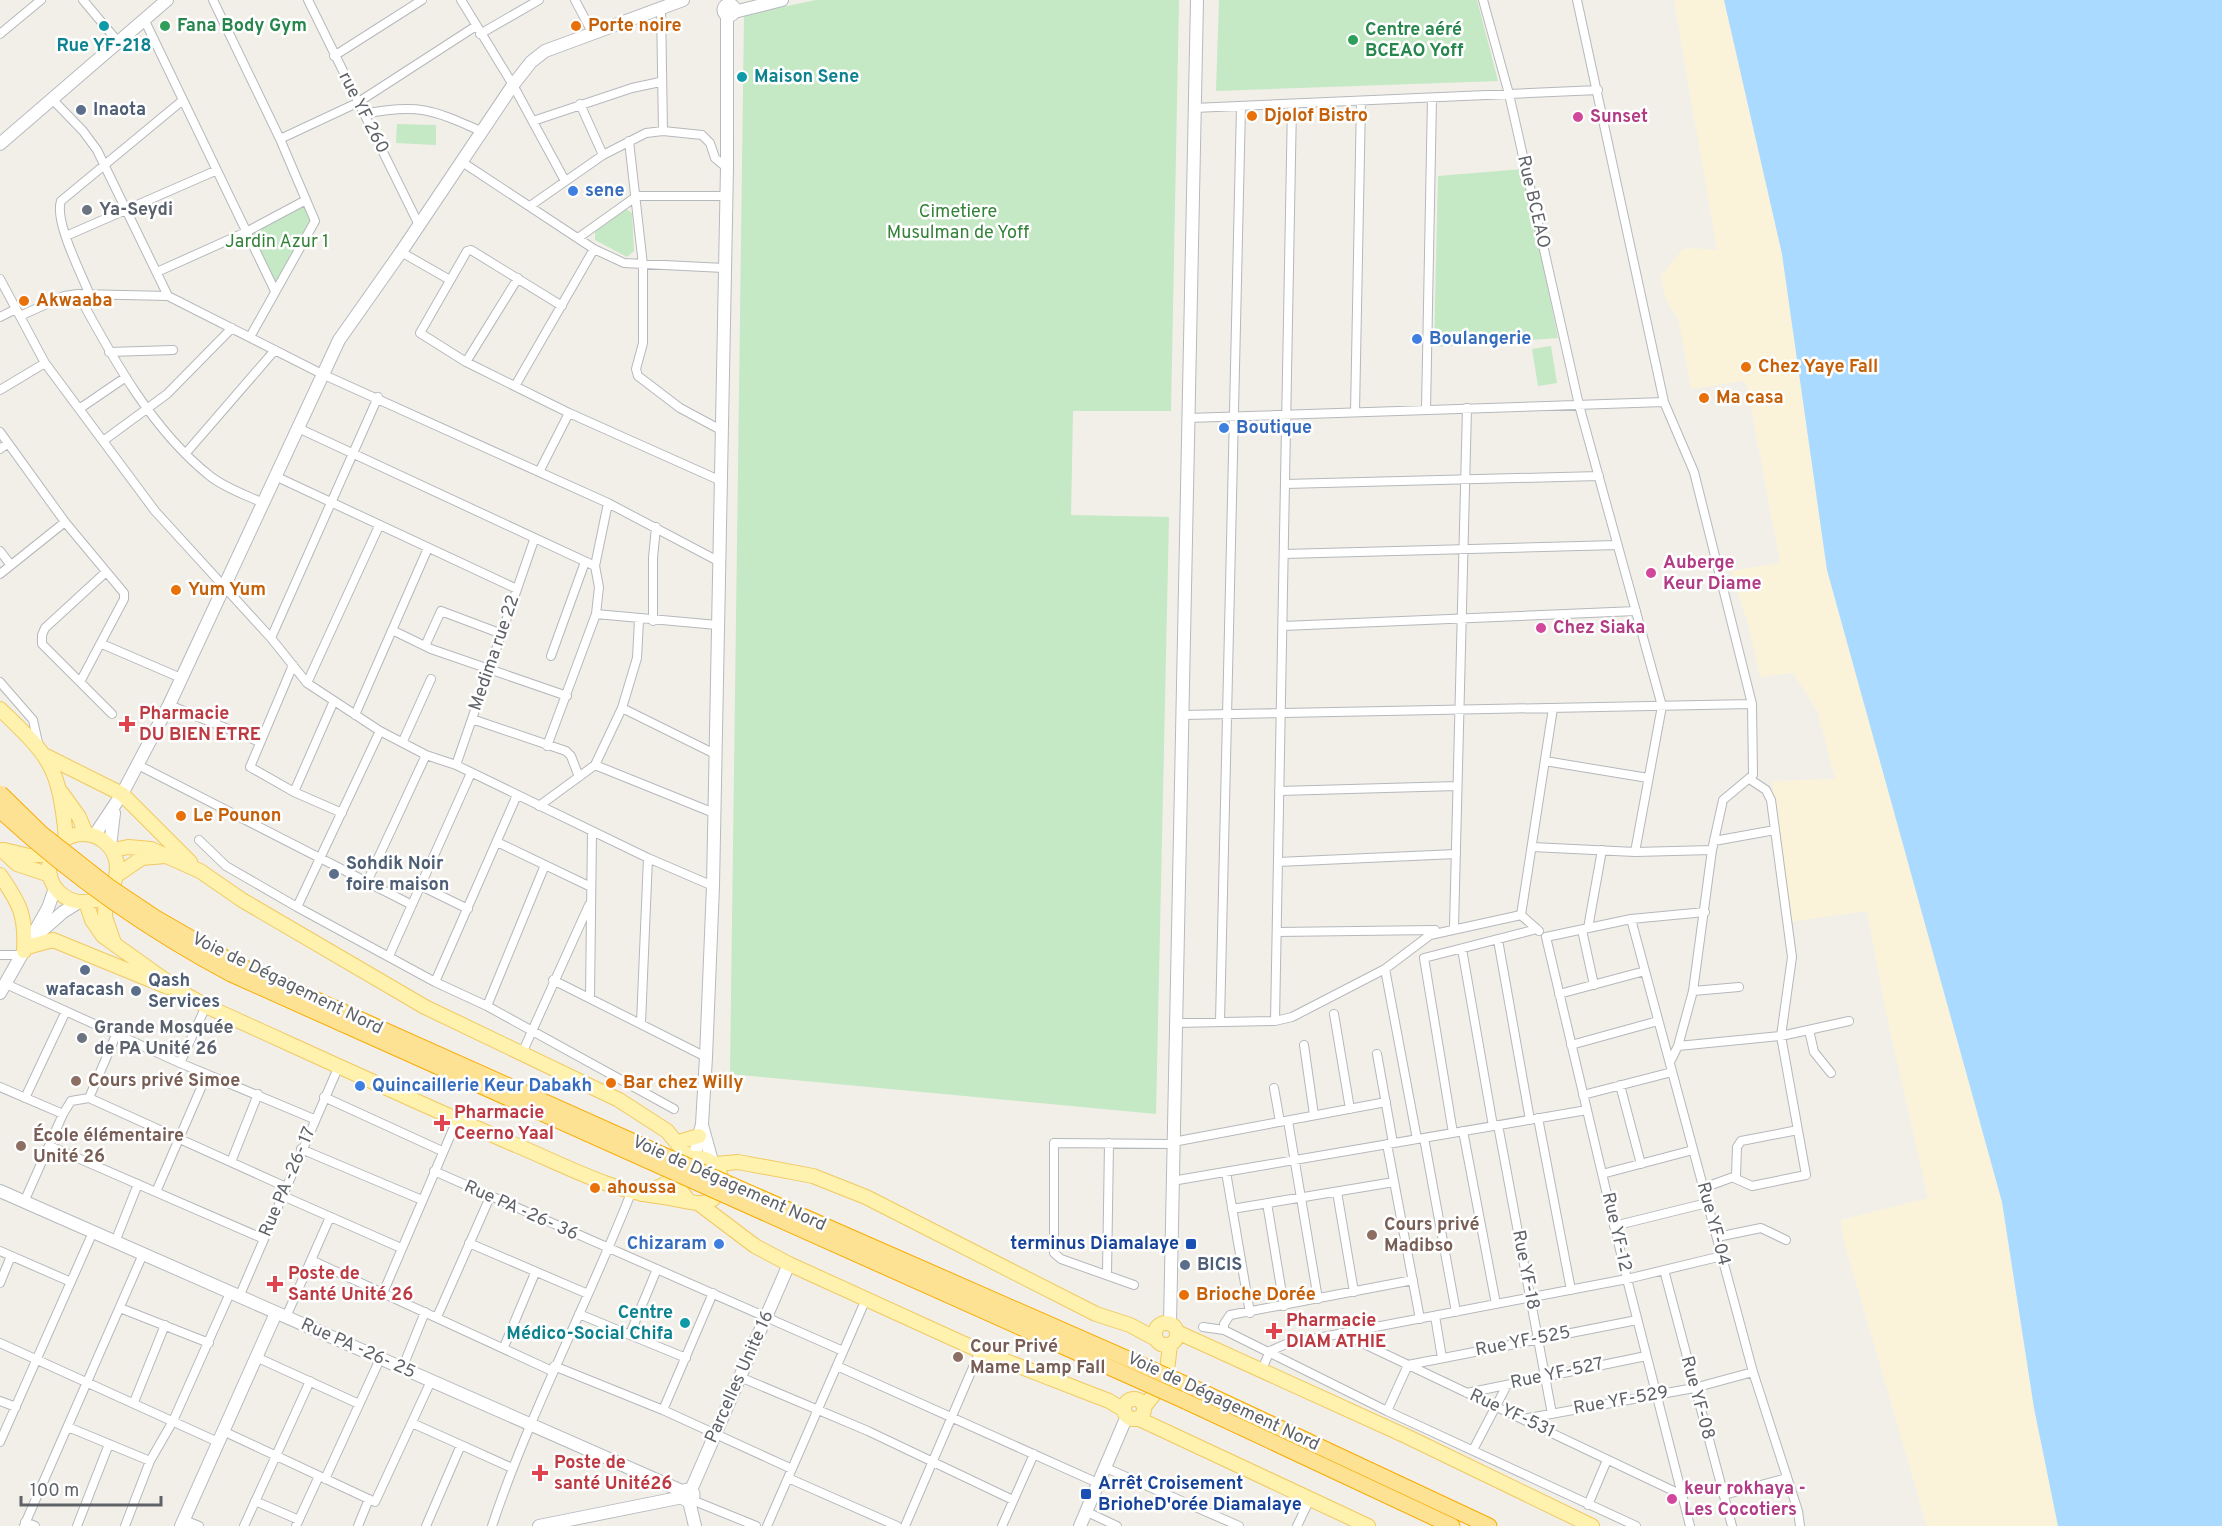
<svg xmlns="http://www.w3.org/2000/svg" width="2222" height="1526" viewBox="0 0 2222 1526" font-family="Overpass,sans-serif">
<rect width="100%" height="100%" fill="#f1efe8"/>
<path fill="#c5e8c5" d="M816,0H1179L1171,411H1073L1071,515L1169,517L1156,1114L730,1074L744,15Z
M1219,0H1477L1498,81L1216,91Z
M397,124L436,125V145L396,143Z
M1523,169L1558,338L1434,347L1438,176Z
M305,205L311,221L275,283L251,234Z
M626,209L632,213L634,251L627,257L595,240V232Z
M1551,346L1557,383L1538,386L1532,349Z"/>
<path fill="#fbf3d9" d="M1674,0H1724L1782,254L1827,570L2002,1202L2034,1408L2058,1526H1927L1843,1238L1841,1220L1928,1198L1887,1017L1867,911L1787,922L1772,781L1835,779L1817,710L1793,673L1760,677L1748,623L1731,571L1780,563L1747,385L1743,381L1691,389L1678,317L1688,316L1676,317L1665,297L1661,276L1682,250L1691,248L1717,250Z"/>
<path fill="#aadaff" d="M1724,0H2222V1526H2058L2034,1408L2002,1202L1827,570L1782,254Z"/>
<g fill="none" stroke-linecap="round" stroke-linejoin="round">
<defs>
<path id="street" d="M83,0L119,43
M213,0L280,139L315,221L250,337
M308,0L419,225
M461,0L513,85L564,179
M575,0L592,32
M1483,0L1509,94L1579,405L1662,706L1635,852
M1577,0L1664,402L1694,472L1752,704L1753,775L1723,800L1712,850L1693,991L1678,1046L1670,1062
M661,8L663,131
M144,19L275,291
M0,34L41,0
M480,34L539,0
M334,56L422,0
M53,100L83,131L97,150L168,296
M580,104L603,155
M1194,108L1598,90
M364,114C419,103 433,110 483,132
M533,121L632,88L660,82
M280,139L357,103L476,26
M629,141L643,265V343L636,369L638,376L680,408L721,430
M462,162L594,249L624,263L724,268
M530,206L603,155L646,133L663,131L702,135L710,143L715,158L727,168
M66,236L215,171
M578,238L637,196H726
M401,252L450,280
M157,272L246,232L306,200
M0,279L45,363L155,511L271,638L307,683L380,731L426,755L456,765L648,858L713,886
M89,293C81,273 54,221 61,201L183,100
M78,294C112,357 152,430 210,476C225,488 246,495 263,503
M562,306L471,250L467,251L420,333L466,362L569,413L719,480
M20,316L64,296L78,294L168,296L322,374L608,503L718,561
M0,317L16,309
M109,352L173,350
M466,362L518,278
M515,386L594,249
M0,390L45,363
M79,409L126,377
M1426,410L1432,98
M1355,412L1361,101
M1188,418L1664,402
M298,428L595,566
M0,432L65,522L124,593V599L80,682
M103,441L167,394L232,328
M0,449L8,443
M186,453L275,350
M539,472L569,413
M275,476L517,589
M1285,484L1599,476
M0,551L10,564
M1284,554L1617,545
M106,572L45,628L42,635V644L112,714
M0,574L65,522
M596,614L717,625
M653,621V558L656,527
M1283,626L1636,611
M392,630L431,649L567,696
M271,638L378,397
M102,644L181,678
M425,646L441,611L502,634
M551,656L585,562
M293,665L250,767L294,792L342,813
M0,682L33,720L39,747
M307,683L379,526
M169,705L260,742
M622,708L715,754
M355,715L428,548
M1182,715L1752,704
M472,719L566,751L571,756L579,777
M380,731L297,907L435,982L487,1006L674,1109
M403,741L431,679
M547,746L596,614L599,587L595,566L608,503
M1545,761L1648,778
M138,765L412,905
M456,765L534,540
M595,765L714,813
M1279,791L1457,786
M294,792L333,703
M539,806L595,765L622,708L637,658L639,620
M199,840L226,866L297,907
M1714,841L1775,830
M497,842L591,887
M1532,847L1635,852L1712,850
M1278,862L1456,854
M367,882L426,755
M421,886L468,909
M1521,915L1553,708
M1521,915L1539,931
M1631,919L1753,1372L1798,1511L1800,1526
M1454,927L1467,408
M1588,928L1602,850
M1582,930L1594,985
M1277,932L1435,930
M1546,937L1627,1279L1690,1526
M1546,937L1631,919L1705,912
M1498,940L1530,1120
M1462,949L1493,1126
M0,955H22
M389,956L471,773
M1385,969L1417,1139
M553,980L706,1057
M435,982L517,795
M6,984L180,1063L314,1119
M1693,991L1739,987
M1559,994L1645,971
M590,997L592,831
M487,1006L545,865
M1334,1014L1350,1109
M1275,1021L1292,104
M1220,1022L1241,106
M641,1023L648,858
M1175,1023L1275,1021L1292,1017L1385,969L1430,935L1521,915
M1809,1030L1814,1052L1831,1073
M1304,1045L1314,1115
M1571,1045L1658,1021
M1678,1046L1781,1036L1849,1021
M523,1051L589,905
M1377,1054L1393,1143
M180,1063L206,1006
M1620,1085L1641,1164
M0,1087L63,1114
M1274,1088L1280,1122
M1583,1095L1672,1072
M324,1097L442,1151
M25,1098L66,1011
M89,1098L116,1035
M1538,1118L1571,1290
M1288,1121L1318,1299
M1498,1125L1552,1414
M1463,1131L1496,1304
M1453,1133L1424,958L1537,929
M1424,1138L1456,1312
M1173,1142L1386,1102
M1387,1144L1420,1319
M50,1146L264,1239
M301,1149L422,1200
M231,1162L258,1094
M434,1171L843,1351
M1226,1172L1250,1313
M1602,1174L1693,1150
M1734,1178L1752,1186L1806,1175L1781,1036L1792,957L1771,800L1766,790L1751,780
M1172,1181L1587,1110
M1703,1188L1736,1176L1737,1147L1741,1141L1798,1130
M156,1192L207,1074
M1337,1192L1354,1292
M283,1196L401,1248
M24,1202L63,1114L71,1101L89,1098L286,1187
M1267,1203L1284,1306
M1232,1209L1394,1182
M1614,1226L1707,1203
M1717,1237L1761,1228L1786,1240
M115,1242L138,1184
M469,1243L588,1294
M0,1251L71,1282
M311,1260L552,1371
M1664,1270L1732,1526
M1107,1274L1109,1143
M0,1283L11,1256
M1134,1285L1061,1259L1054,1253V1143L1173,1144
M383,1293L457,1120
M239,1297L338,1068
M120,1308L209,1343
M579,1314L686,1358
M1435,1316L1442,1358
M286,1317L330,1217
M437,1317L490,1197
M1203,1327L1224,1330V1324L1230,1315L1413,1280
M1224,1330L1387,1411L1636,1526
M1341,1333L1682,1495
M630,1334L657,1269
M0,1343L218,1442
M504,1347L535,1273
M256,1357L359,1404
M554,1366L663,1410L792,1469
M837,1366L1100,1484
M402,1369L425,1312
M1262,1369L1270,1351L1286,1344L1627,1279L1722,1256
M740,1377L868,1431L1013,1500
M1467,1393L1646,1356
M0,1401L16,1407
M134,1402L165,1325
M663,1410L713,1293
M1387,1411L1408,1365L1637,1320
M1523,1419L1694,1388L1753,1372
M412,1423L461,1445
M68,1427L150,1461
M223,1431L375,1502L431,1381
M0,1442L93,1232
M1473,1450L1507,1385
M1106,1468L1239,1526
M788,1478L897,1526
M325,1479L380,1359
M1724,1495L1787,1478
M692,1500L756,1526
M255,1501L299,1520
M1588,1505L1607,1460
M1087,1512L1117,1526
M184,1520L199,1526
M25,1522L35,1526
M24,1526L143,1254
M77,1526L109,1444
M125,1526L150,1461L173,1421L230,1293
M244,1526L310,1381
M296,1526L319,1476
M358,1526L369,1499
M426,1526L461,1445L512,1468
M492,1526C530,1412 587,1305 631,1193
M767,1526L866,1299
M905,1526L980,1351
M1002,1526L1034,1454
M1297,1526L1310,1499"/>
<path id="secondary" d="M723.5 10a5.5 5.5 0 1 1 11 0a5.5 5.5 0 1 1-11 0Z
M734,12L782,0
M0,144L167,0
M94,836L122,794L169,705L339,340L401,252L513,85L531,62L545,51L683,0
M110,846L114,813
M37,935L63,912L79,902
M0,993L48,908L55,888
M702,1125L712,1161
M694,1158L702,1124L706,1057L713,886L727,168V16
M0,1191L684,1492
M1170,1323L1197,0
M682.5 1495a5.5 5.5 0 1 1 11 0a5.5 5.5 0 1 1-11 0Z
M691,1490L789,1264
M689,1501L695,1526
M181,1526L276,1313
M539,1526L683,1497
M1080,1526L1127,1416"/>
<path id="primary" d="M0,709C51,758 59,766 66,838
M46,756L122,794L190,862
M61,792L79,817L86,834
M49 868a34 34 0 1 1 68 0a34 34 0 1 1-68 0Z
M2,850L17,864L50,875
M4,850L29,856L52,853
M113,850L128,847L151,849L200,871L242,900L425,1007L619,1100L667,1131L690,1159
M0,875C20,904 26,915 24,951
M117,875L142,858L165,856
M106,894L105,917L114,943
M86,902L92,920L103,936L183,993L206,1006C310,1053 413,1101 518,1146C564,1165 612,1192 663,1197C674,1198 694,1204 703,1203C733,1197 724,1155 694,1158L680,1168L677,1185L687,1199
M27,947L53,940L168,987
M678,1142L699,1136
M716,1164L738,1162L813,1176L866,1197L1096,1314L1130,1325L1156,1339
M642,1194L677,1179
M698,1203L755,1246L789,1264L980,1351L1109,1401L1124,1410
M1155 1334a11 11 0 1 1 22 0a11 11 0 1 1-22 0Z
M1177,1332L1408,1437L1592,1526
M1124 1409a10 10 0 1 1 20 0a10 10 0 1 1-20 0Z
M1144,1407L1166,1379L1170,1345
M1137,1418L1368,1526"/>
<path id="highway" d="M1192,1387L1489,1526
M1185,1401L1452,1526"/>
</defs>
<use href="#street" stroke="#b5b8bc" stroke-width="10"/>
<use href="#secondary" stroke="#b6babf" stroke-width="14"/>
<use href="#primary" stroke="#f2c960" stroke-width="16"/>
<use href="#highway" stroke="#f9ab00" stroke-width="17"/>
<use href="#street" stroke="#fff" stroke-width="8"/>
<use href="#secondary" stroke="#fff" stroke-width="12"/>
<use href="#primary" stroke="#fff2af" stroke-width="14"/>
<use href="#highway" stroke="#fde293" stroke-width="15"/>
<defs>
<path id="highway-bridge" d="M0,793L42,834L108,886L156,918L236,964L670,1158L1192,1387
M0,810C71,876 146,929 231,974L1185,1401"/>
</defs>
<use href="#highway-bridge" stroke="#f9ab00" stroke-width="17" stroke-linecap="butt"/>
<use href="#highway-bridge" stroke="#fde293" stroke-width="15"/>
</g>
<g fill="#0f9aa8" stroke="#fff" stroke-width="2">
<circle cx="104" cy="26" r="6"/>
<circle cx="742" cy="77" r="6"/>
<circle cx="685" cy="1323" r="6"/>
</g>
<g fill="#2e9e5b" stroke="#fff" stroke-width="2">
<circle cx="165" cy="26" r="6"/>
<circle cx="1353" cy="40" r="6"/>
</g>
<g fill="#e8710a" stroke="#fff" stroke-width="2">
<circle cx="576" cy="26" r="6"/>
<circle cx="1252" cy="116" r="6"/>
<circle cx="24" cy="301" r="6"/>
<circle cx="1746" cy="367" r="6"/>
<circle cx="1704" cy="398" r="6"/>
<circle cx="176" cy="590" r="6"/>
<circle cx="181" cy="816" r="6"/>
<circle cx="611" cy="1083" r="6"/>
<circle cx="595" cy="1188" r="6"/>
<circle cx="1184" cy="1295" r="6"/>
</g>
<g fill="#5c6f8a" stroke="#fff" stroke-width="2">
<circle cx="81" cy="110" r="6"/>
<circle cx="334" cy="874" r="6"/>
<circle cx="85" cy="970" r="6"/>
<circle cx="136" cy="991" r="6"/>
<circle cx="1185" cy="1265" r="6"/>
</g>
<g fill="#d1479c" stroke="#fff" stroke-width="2">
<circle cx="1578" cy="117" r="6"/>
<circle cx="1651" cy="573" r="6"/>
<circle cx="1541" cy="628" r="6"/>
<circle cx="1672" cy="1499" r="6"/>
</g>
<g fill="#3f7fe0" stroke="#fff" stroke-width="2">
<circle cx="573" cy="191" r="6"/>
<circle cx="1417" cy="339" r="6"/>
<circle cx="1224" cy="428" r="6"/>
<circle cx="360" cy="1086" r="6"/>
<circle cx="719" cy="1244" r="6"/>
</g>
<g fill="#6b7280" stroke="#fff" stroke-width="2">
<circle cx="87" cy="210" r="6"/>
<circle cx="82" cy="1038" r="6"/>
</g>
<g fill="#e0444e" stroke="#fff" stroke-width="2">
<path d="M124 715h6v6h6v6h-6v6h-6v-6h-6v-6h6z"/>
<path d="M439 1114h6v6h6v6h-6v6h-6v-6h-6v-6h6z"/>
<path d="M272 1275h6v6h6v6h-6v6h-6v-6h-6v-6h6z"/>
<path d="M1271 1322h6v6h6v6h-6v6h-6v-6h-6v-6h6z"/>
<path d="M537 1464h6v6h6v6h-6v6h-6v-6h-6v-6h6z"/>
</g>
<g fill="#8d6e63" stroke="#fff" stroke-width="2">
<circle cx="76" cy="1081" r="6"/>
<circle cx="21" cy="1146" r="6"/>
<circle cx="1372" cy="1235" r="6"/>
<circle cx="958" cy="1357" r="6"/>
</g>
<g fill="#1a4fb4" stroke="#fff" stroke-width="2">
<rect x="1185" y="1238" width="12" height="12" rx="3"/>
<rect x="1080" y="1488" width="12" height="12" rx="3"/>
</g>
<g text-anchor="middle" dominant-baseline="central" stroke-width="5" stroke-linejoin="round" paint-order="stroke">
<g font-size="18" font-weight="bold" fill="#27864d" stroke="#fff" text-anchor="start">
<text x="177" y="26">Fana Body Gym</text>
<text x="1365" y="30">Centre aéré<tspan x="1365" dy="21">BCEAO Yoff</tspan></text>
</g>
<g font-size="18" font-weight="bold" fill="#c56008" stroke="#fff" text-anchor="start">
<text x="588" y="26">Porte noire</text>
<text x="1264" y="116">Djolof Bistro</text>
<text x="36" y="301">Akwaaba</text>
<text x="1758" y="367">Chez Yaye Fall</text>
<text x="1716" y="398">Ma casa</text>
<text x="188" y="590">Yum Yum</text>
<text x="193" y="816">Le Pounon</text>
<text x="623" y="1083">Bar chez Willy</text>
<text x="607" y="1188">ahoussa</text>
<text x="1196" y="1295">Brioche Dorée</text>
</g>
<g font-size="18" font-weight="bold" fill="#0d838f" stroke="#fff">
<text x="104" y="46">Rue YF-218</text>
<text x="754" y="77" text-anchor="start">Maison Sene</text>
<text x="673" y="1313" text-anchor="end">Centre<tspan x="673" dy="21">Médico-Social Chifa</tspan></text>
</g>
<g font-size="18" font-weight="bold" fill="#4e5e75" stroke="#fff" text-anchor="start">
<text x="93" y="110">Inaota</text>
<text x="346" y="864">Sohdik Noir<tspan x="346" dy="21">foire maison</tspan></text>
<text x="148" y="981">Qash<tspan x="148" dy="21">Services</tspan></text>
<text x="85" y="990" text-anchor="middle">wafacash</text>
<text x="1197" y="1265">BICIS</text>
</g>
<g font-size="18" fill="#5f6368" stroke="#fff">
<text transform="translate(363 113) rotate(63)">rue YF 260</text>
<text transform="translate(1533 202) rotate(77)">Rue BCEAO</text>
<text transform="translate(495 653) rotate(-71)">Medima rue 22</text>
<text transform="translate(287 984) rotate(26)">Voie de Dégagement Nord</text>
<text transform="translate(288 1182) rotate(-67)">Rue PA -26- 17</text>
<text transform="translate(729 1184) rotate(24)">Voie de Dégagement Nord</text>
<text transform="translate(521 1211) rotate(24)">Rue PA -26- 36</text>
<text transform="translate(1713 1224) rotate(75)">Rue YF-04</text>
<text transform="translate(1616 1232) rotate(77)">Rue YF-12</text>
<text transform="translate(1525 1270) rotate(79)">Rue YF-18</text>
<text transform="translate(1523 1342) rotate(-11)">Rue YF-525</text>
<text transform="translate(358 1349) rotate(24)">Rue PA -26- 25</text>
<text transform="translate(1557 1374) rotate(-12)">Rue YF-527</text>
<text transform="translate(740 1377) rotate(-66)">Parcelles Unite 16</text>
<text transform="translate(1697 1398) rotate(75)">Rue YF-08</text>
<text transform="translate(1621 1401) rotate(-10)">Rue YF-529</text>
<text transform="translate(1223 1402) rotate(25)">Voie de Dégagement Nord</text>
<text transform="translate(1512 1414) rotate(25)">Rue YF-531</text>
</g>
<g font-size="18" font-weight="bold" fill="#b23c85" stroke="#fff" text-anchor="start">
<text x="1590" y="117">Sunset</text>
<text x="1663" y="563">Auberge<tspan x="1663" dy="21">Keur Diame</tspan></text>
<text x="1553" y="628">Chez Siaka</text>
<text x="1684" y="1489">keur rokhaya -<tspan x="1684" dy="21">Les Cocotiers</tspan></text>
</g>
<g font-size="18" font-weight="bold" fill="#366cbe" stroke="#fff" text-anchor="start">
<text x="585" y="191">sene</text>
<text x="1429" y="339">Boulangerie</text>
<text x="1236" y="428">Boutique</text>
<text x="372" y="1086">Quincaillerie Keur Dabakh</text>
<text x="707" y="1244" text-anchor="end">Chizaram</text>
</g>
<g font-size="18" font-weight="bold" fill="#5b616d" stroke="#fff" text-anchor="start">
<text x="99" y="210">Ya-Seydi</text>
<text x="94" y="1028">Grande Mosquée<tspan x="94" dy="21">de PA Unité 26</tspan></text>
</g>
<g font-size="18" fill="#348238" stroke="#fff">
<text x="958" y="212">Cimetiere<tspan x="958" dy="21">Musulman de Yoff</tspan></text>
<text x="277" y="242">Jardin Azur 1</text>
</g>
<g font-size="18" font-weight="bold" fill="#be3a42" stroke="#fff" text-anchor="start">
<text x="139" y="714">Pharmacie<tspan x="139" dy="21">DU BIEN ETRE</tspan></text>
<text x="454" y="1113">Pharmacie<tspan x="454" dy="21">Ceerno Yaal</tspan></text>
<text x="288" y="1274">Poste de<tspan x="288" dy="21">Santé Unité 26</tspan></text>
<text x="1286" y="1321">Pharmacie<tspan x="1286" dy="21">DIAM ATHIE</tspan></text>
<text x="554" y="1463">Poste de<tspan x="554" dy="21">santé Unité26</tspan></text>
</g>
<g font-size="18" font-weight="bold" fill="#785e54" stroke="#fff" text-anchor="start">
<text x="88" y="1081">Cours privé Simoe</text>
<text x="33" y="1136">École élémentaire<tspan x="33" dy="21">Unité 26</tspan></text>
<text x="1384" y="1225">Cours privé<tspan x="1384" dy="21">Madibso</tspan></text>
<text x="970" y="1347">Cour Privé<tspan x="970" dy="21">Mame Lamp Fall</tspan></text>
</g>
<g font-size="18" font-weight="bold" fill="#164399" stroke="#fff" text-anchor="end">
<text x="1179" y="1244">terminus Diamalaye</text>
<text x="1098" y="1484" text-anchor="start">Arrêt Croisement<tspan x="1098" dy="21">BrioheD'orée Diamalaye</tspan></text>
</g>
</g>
<path d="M21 1496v9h140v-9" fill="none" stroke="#5f6368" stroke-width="3"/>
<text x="30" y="1496" font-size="18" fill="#5f6368" stroke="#ffffff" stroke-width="4.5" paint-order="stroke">100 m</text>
</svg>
